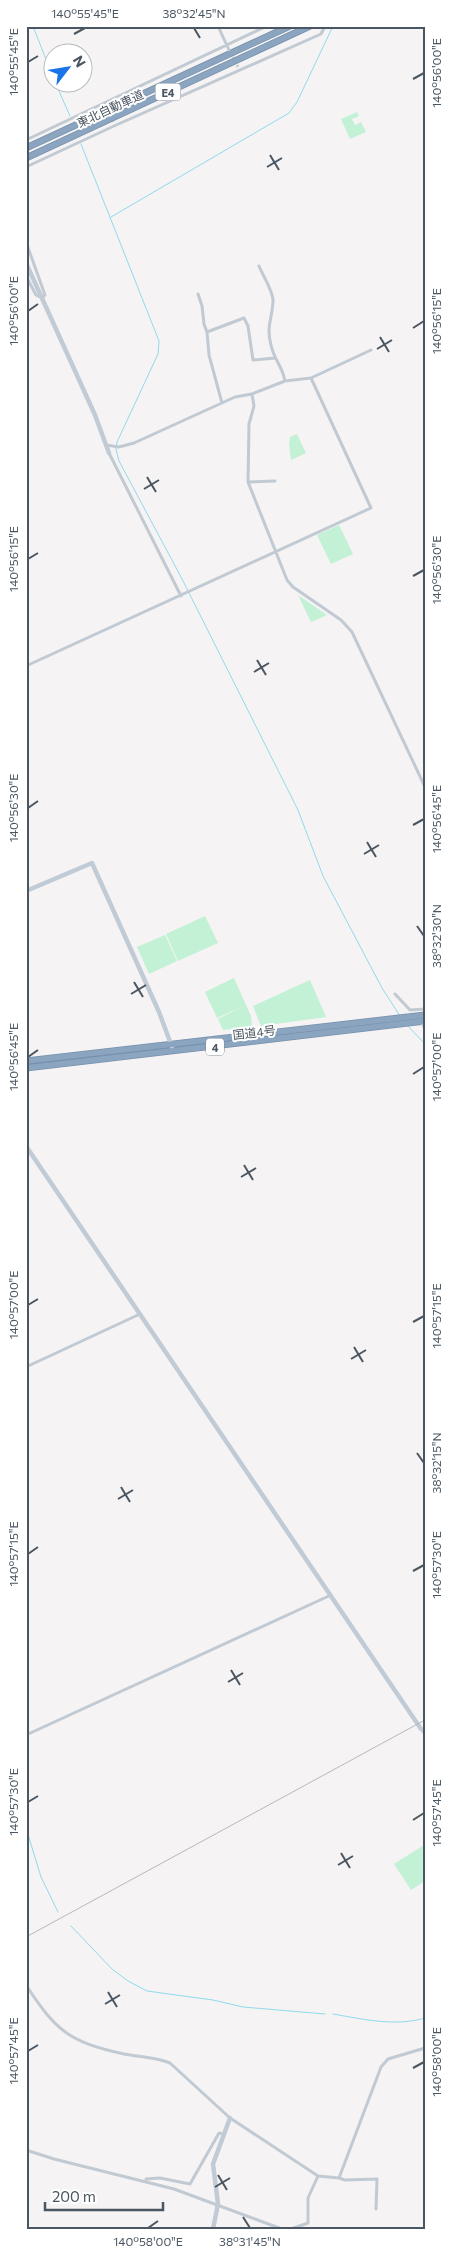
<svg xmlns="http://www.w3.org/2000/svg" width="451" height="2255" viewBox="0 0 451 2255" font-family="Commissioner,'Noto Sans JP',sans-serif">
<rect width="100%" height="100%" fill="#f5f3f3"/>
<path fill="#c3f1d5" d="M357,112L359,116L352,119L355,125L361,122L366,132L350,139L341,119Z
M297,434L306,453L291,460L289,444L290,437Z
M339,525L353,554L331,564L317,535Z
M298,595L327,615L311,622Z
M205,916L218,943L178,961L166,934Z
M165,935L177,961L149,974L137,947Z
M234,978L246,1005L217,1018L205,992Z
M310,980L326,1017L261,1026L253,1006Z
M246,1005L251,1016L252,1027L223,1030L218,1019Z
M424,1845L425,1881L411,1890L394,1864Z"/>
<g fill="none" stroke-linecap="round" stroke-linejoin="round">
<path stroke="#90daee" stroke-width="1" d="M33,26L52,75
M55,82L70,116
M81,144L159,341L158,354L117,442L116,449L119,461L181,577L298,810L323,876L382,988L400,1016
M111,217L289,113L297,102L333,26
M407,1025L425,1044
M26,1828L41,1877L58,1912
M71,1926L112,1969L128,1981L147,1991L213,2000L243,2007L325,2014
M333,2014C362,2019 396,2027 425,2018"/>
<path stroke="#caccce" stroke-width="3" stroke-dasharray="3 1.5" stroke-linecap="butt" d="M231,53L238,67
M106,107L113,122"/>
<defs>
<path id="highway" d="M26,148L290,26
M26,158L310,26
M26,1061L425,1015
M26,1068L425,1021"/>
</defs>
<use href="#highway" stroke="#7690ad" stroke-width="7"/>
<path stroke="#c1cad2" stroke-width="3" d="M218,26L229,50
M26,140L267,26
M26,167L114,126L321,34L325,26
M26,242L45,295L42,298L36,295L26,276
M259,266C263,276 274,292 273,302C272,320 266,326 271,345C274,360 282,365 285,381
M198,294L202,306L204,324L207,332L209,355L222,403
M207,332L244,318L248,326L253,360L275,358
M252,394L254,406L249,424L248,482L287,580L293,587L341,620L352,632L425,787
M106,445L119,447L134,443L235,397L252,394L285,381L311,378L371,350
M109,453L181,596
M248,482L275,481
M26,666L371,508L311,378
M395,994L410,1010L425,1009
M421,1021L425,1029
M26,1367L140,1314
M421,1729L425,1734
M26,1735L331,1595
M26,1985C56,2031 69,2042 124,2054C139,2057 155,2057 170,2063L230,2118L318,2176L339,2178L381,2067L388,2059L425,2048
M26,2150L54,2159L174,2189L282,2229
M339,2178L345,2180L377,2179L376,2209
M146,2179L160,2178L190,2184L219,2133L223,2134
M291,2229L308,2223V2198L318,2176"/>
<path stroke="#c1cbd6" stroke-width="4.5" d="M26,263L95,415L109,453
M26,891L92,863L159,1012L172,1047
M26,1146L421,1729
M213,2229L218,2204L213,2164L230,2118"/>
<use href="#highway" stroke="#8ba5c1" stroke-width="5.5"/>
<path stroke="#b5b8bd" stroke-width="1" d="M26,1937L425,1720"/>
</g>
<path fill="none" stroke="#4a5661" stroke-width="2" d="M194,28L200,38M74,34L85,28M28,62L38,56M413,79L424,73M270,155L279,170M267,167L282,158M28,311L38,304M413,328L424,321M380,337L389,352M377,349L392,340M147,477L156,492M144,489L159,480M28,559L38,553M413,576L424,570M257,660L266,675M254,672L269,663M28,808L38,801M413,825L424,819M367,842L376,857M364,854L379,845M417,926L424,936M134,982L143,997M131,994L146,985M28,1057L38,1050M413,1074L424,1067M244,1165L253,1180M241,1177L256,1168M28,1305L38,1299M413,1322L424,1316M354,1347L363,1362M351,1359L366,1350M417,1453L424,1463M121,1487L130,1502M118,1499L133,1490M28,1554L38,1547M413,1571L424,1565M231,1670L240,1685M228,1682L243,1673M28,1802L38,1796M413,1820L424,1813M341,1853L350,1868M338,1865L353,1856M108,1992L117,2007M105,2004L120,1995M28,2051L38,2045M413,2068L424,2062M218,2175L227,2190M215,2187L230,2178M243,2217L250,2228M148,2228L158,2221"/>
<g text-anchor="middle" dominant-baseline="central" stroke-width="4" stroke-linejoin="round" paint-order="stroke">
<g fill="#fff" stroke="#808990" stroke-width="1">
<rect x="155.5" y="83.5" width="25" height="17" rx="4"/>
<rect x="206" y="1038.5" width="18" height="17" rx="4"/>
</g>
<g font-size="11" font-weight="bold" fill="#4a5661">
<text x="168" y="92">E4</text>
<text x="215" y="1047">4</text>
</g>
<g font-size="12" fill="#4a5661" stroke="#fff">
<text transform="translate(110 108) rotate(-25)">東北自動車道</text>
<text transform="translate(254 1032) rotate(-7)">国道4号</text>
</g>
</g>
<rect width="451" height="2255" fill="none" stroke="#ffffff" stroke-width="55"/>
<g transform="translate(68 68) rotate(59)"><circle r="24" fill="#ffffff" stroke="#b7bbc0"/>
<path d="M0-4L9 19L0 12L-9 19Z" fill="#1a73e8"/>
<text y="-8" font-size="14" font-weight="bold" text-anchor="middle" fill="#4a5661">N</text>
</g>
<path d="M45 2202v8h118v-8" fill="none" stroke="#4a5661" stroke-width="2.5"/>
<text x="52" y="2202" font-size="15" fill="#4a5661" stroke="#ffffff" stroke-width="4" paint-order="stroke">200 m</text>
<rect x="28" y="28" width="396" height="2200" fill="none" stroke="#4a5661" stroke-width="2"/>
<g font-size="12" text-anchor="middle" fill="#4a5661">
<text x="85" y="18">140°55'45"E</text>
<text x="194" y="18">38°32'45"N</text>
<text transform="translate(14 62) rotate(-90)" y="4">140°55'45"E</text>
<text transform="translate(437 73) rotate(-90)" y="4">140°56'00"E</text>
<text transform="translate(14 311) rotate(-90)" y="4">140°56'00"E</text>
<text transform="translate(437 321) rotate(-90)" y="4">140°56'15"E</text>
<text transform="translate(14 559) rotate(-90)" y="4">140°56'15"E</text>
<text transform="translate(437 570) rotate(-90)" y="4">140°56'30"E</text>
<text transform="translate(14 808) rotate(-90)" y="4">140°56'30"E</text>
<text transform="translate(437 819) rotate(-90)" y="4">140°56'45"E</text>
<text transform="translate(437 936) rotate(-90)" y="4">38°32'30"N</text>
<text transform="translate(14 1057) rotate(-90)" y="4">140°56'45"E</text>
<text transform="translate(437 1067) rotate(-90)" y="4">140°57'00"E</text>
<text transform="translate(14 1305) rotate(-90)" y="4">140°57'00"E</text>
<text transform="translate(437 1316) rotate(-90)" y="4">140°57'15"E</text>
<text transform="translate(437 1463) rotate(-90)" y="4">38°32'15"N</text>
<text transform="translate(14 1554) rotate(-90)" y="4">140°57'15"E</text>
<text transform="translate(437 1565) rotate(-90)" y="4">140°57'30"E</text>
<text transform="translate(14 1802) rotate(-90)" y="4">140°57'30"E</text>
<text transform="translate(437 1813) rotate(-90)" y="4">140°57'45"E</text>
<text transform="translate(14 2051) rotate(-90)" y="4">140°57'45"E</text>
<text transform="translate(437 2062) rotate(-90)" y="4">140°58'00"E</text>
<text x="148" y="2246">140°58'00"E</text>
<text x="250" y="2246">38°31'45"N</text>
</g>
</svg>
